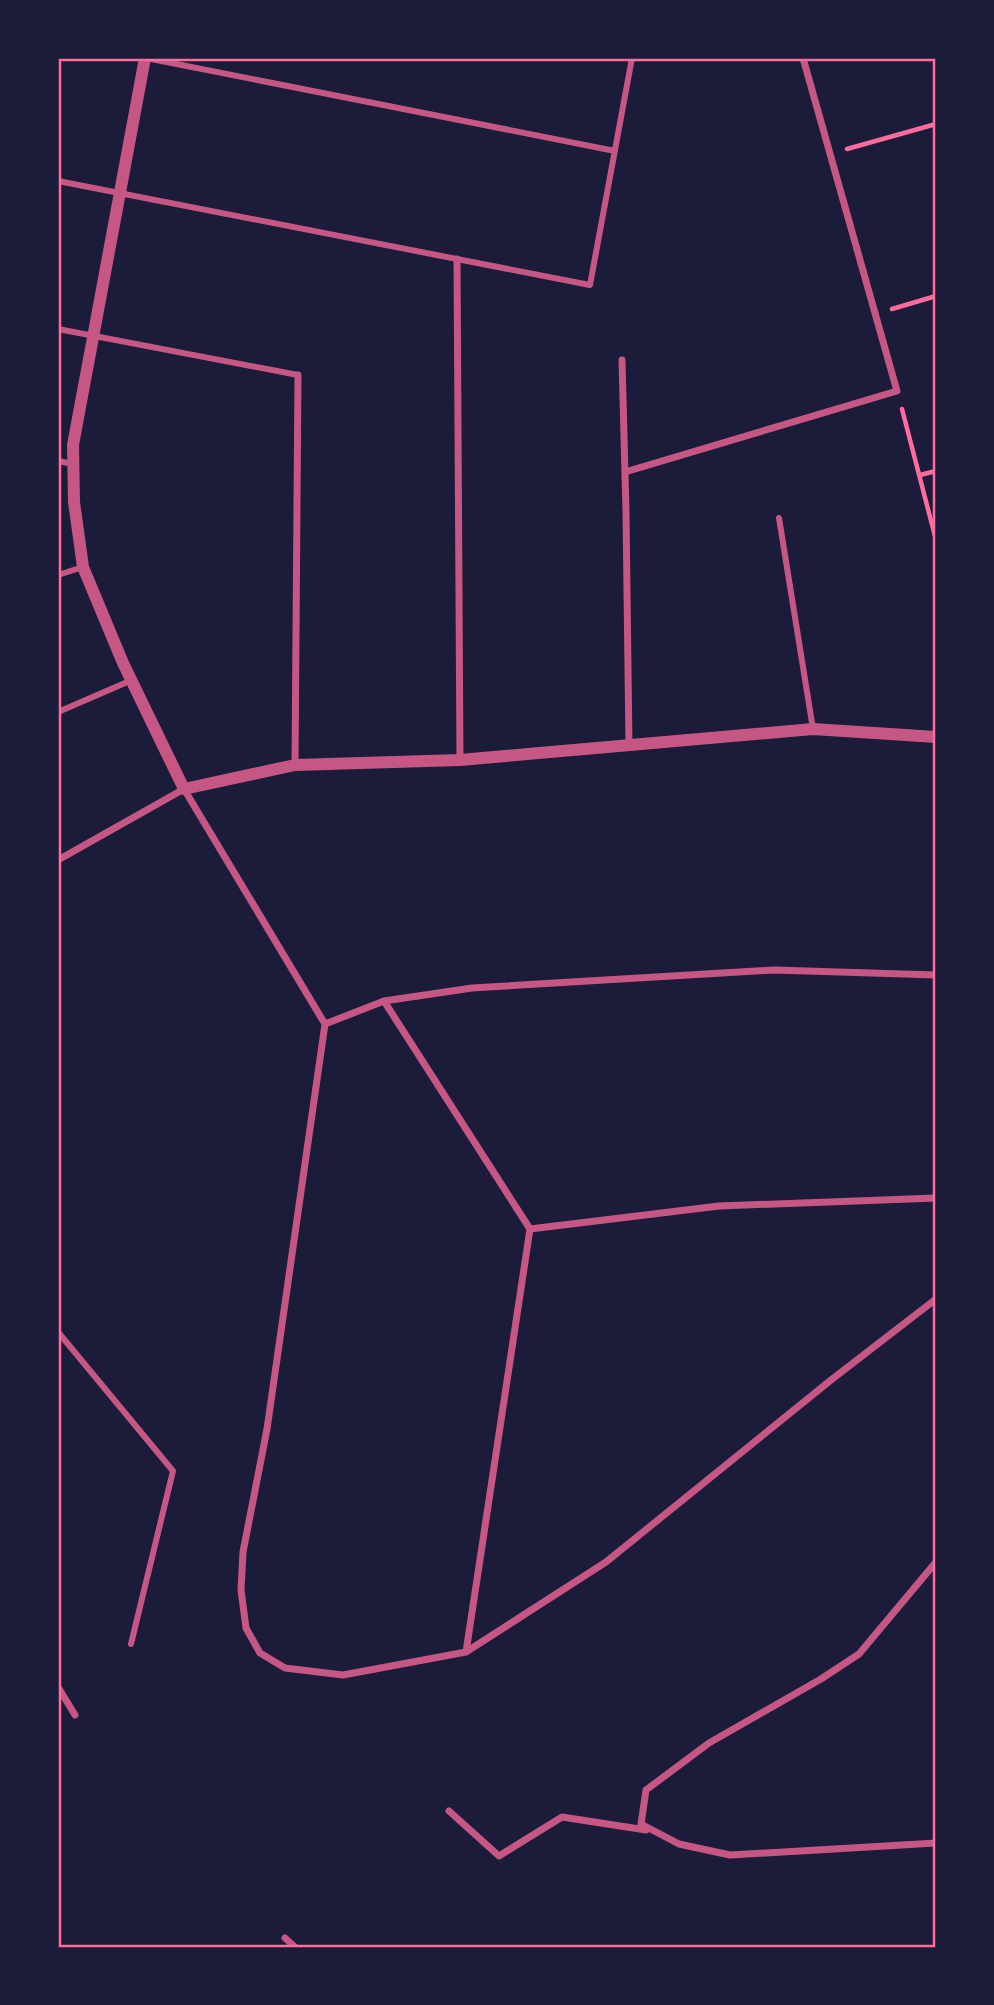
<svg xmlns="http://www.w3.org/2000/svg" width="994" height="2005" viewBox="0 0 994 2005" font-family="Signika,sans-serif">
<rect width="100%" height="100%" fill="#1b1b3a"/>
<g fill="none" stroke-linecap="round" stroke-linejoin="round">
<path stroke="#ff6b9d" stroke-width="4.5" d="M847,149L936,124
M892,309L936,296
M902,409L936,540
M920,475L936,471"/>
<path stroke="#c65784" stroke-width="6" d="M146,58L615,151
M58,181L590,285L632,58
M58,329L298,375
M58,461L73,464
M779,518L813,729
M58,575L83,567
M58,712L132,680
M58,1332L173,1471L131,1644"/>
<path stroke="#c65784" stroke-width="7" d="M457,259L460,760
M622,360L626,512L629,746
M625,472L897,391L803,58
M295,765L298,375
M58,860L184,789L325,1024
M384,1001L530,1229L466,1652
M325,1024L267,1429L243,1552L241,1590L246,1628L260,1653L285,1668L343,1675L466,1652L606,1562L831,1380L936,1299
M325,1024L384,1001L472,988L774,970L936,975
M530,1229L719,1206L936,1198
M936,1562L859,1654L821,1679L709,1743L646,1790L641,1824L679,1844L730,1855L936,1843
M58,1687L75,1715
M449,1811L499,1856L562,1817L646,1830
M285,1938L295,1947"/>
<path stroke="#c65784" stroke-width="12" d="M145,58L73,445L74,502L83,567L123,663L184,789L295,765L460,760L813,729L936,737"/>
</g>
<rect width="994" height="2005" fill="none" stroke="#1b1b3a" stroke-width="119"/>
<rect x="60" y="60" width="874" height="1886" fill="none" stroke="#ff6b9d" stroke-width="2.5"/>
</svg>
